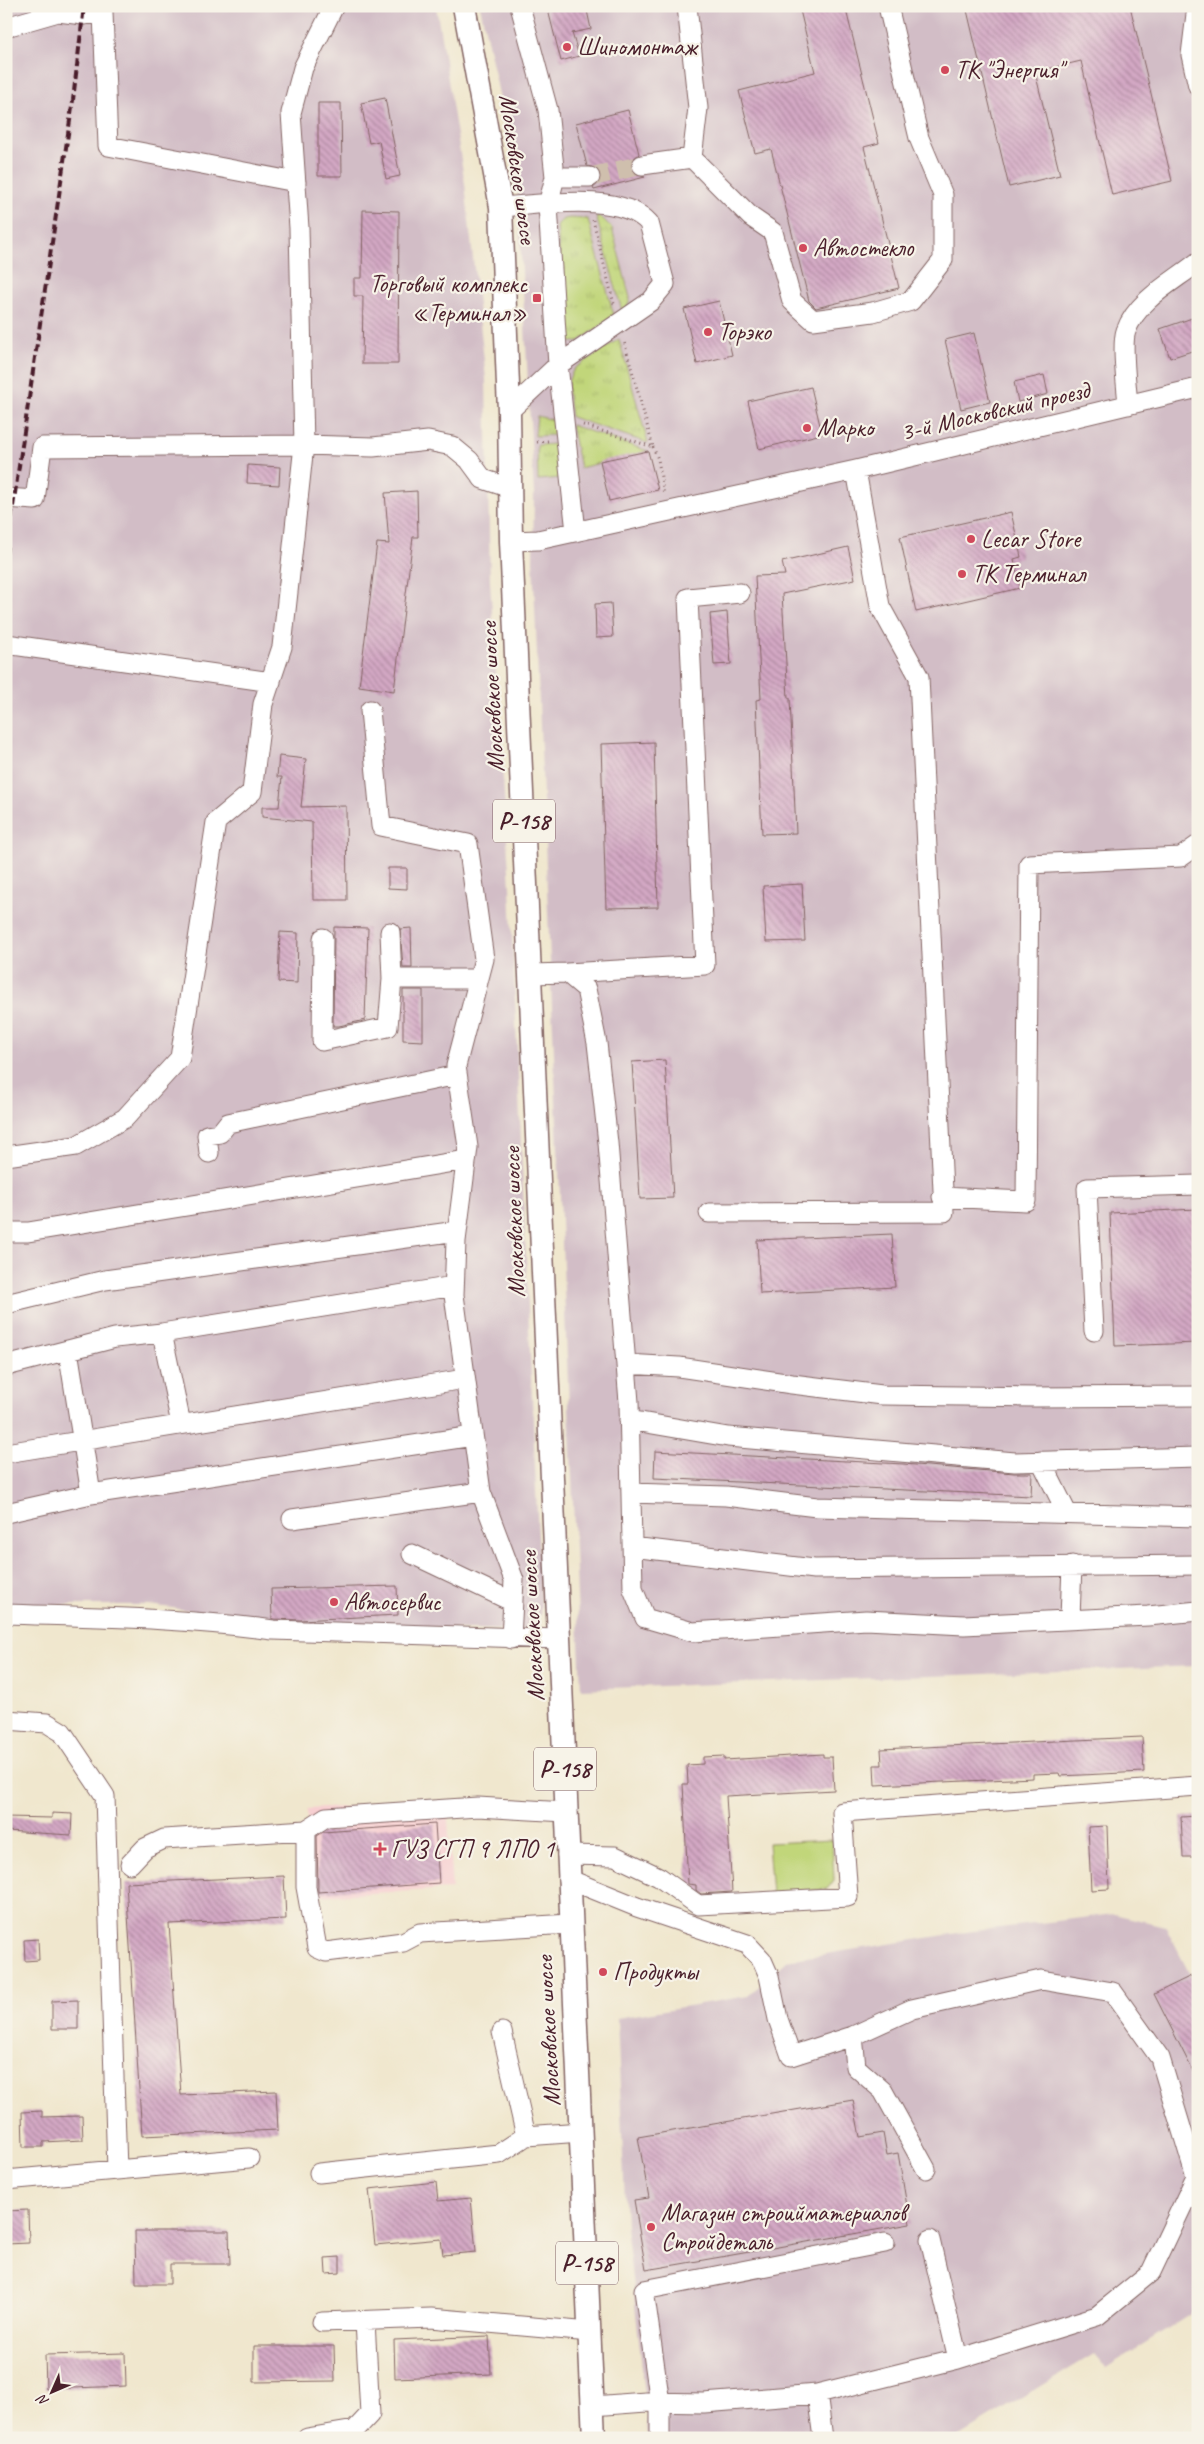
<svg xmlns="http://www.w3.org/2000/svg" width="1204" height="2444" viewBox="0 0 1204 2444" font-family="Caveat,sans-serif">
<defs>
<pattern id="grass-tufts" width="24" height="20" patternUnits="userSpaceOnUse" patternTransform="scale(1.25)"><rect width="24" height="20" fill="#c1d67a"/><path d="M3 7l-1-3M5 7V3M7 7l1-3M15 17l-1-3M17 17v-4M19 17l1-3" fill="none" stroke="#a7b76a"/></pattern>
<pattern id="building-back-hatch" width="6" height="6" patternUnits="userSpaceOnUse" patternTransform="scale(1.25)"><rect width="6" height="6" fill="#d3a8c4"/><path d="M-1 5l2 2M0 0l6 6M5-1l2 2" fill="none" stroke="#ad889f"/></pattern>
</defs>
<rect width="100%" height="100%" fill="#f7f3e8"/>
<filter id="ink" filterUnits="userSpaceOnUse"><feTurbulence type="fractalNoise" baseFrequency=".02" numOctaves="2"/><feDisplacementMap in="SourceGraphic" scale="10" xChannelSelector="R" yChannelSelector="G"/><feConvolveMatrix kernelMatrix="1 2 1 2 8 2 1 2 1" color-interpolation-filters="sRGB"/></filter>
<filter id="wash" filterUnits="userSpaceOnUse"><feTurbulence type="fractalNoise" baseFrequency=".0096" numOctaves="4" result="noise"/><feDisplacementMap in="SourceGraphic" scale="20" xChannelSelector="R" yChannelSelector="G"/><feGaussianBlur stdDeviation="1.12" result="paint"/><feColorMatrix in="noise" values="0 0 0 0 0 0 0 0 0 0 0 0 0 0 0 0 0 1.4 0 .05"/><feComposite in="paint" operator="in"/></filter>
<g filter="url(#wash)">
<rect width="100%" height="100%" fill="#f0e7ce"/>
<path fill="#f7cfd1" d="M447,1802L452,1889L313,1896L307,1809Z"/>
<path fill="#d2bdc6" d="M6,6H436L465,184L486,379L490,581L510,887L541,1607L540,1615L529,1628L519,1630L275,1625L242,1617L149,1605H6Z
M480,6H1198V1666L581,1689L533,560L534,494L518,198L514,163Z
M1114,1914L1165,1926L1198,1990V2309L1106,2368L1094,2354L956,2438H648L646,2402L626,2225L617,2018L748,1996L788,1960L958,1933Z"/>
<path fill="url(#grass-tufts)" stroke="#867a52" d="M596,216L602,218L612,228L630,298L627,308L622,311Z
M570,218L588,219L614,316L578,342H568L566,340L557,225L563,219Z
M619,339L648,443L571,417C569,397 563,384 575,368Z
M537,416L553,420L554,435L535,436Z
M571,425L648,451L580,468Z
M556,444L560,478L538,480L537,445Z"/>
<path fill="#c1d67a" stroke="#867a52" d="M832,1840L834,1880L827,1889L772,1894L768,1843Z"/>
<g id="blocks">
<path fill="url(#building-back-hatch)" d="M547,6H586L591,29L572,33L579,56L561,61Z
M799,6H845L879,143L864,147L899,288L816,308L809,301L771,149L755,153L739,91L815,72Z
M966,6H1130L1172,181L1112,195L1081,61L1035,72L1060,175L1009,187Z
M385,98L400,176L386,179L379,141L369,143L361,103Z
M318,103H341L342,176H318Z
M628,110L639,154L632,160L631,167L637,175L645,177L594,190L593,188L599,183L601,177L596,168L587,166L576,123Z
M363,210L399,211L398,364H362L363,296H354V278H362Z
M719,301L732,355L697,364L684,309Z
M1198,316V349L1170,358L1160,329Z
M974,333L990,402L961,409L945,340Z
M1044,375L1048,394L1018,402L1014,382Z
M811,387L822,434L759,449L748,401Z
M648,451L658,490L609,501L600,461Z
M248,465L280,467L279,485L247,483Z
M417,491L418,537H413L394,691L359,686L377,543L389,544L385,493Z
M1011,512L1021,557L1014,559L1020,588L916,612L900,537Z
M848,547L855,579L782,594L788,698H790L796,833L762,834L756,700L761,699L755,576L785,575L782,562Z
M611,603L613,637L596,638L595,604Z
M727,612L731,664L714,665L710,614Z
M654,742L658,907L606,908L601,744Z
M279,756L306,759L301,807L346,806L347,900H313L312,822L262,817V807H279L282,777H277Z
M388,868H407V889L388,888Z
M802,884L805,941L766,942L763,886Z
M334,927L368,928L365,1020L339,1026H333Z
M411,928L412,968H403L400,929Z
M280,932L298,933L297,983L278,982Z
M403,990H423V1041L403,1040Z
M665,1060L673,1198L640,1199L632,1062Z
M1198,1209V1343L1115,1346L1110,1213Z
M892,1234L895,1287L760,1294L757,1240Z
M655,1451L903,1464L1014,1473H1032L1031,1496L654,1478Z
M397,1586L398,1615L300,1620L272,1619L271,1589Z
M1142,1737L1144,1772L1060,1776L1059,1773L1033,1774V1778L875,1785L874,1765H882L881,1749Z
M823,1754V1757H832L834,1790L726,1796L732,1892L701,1894L696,1890V1885L688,1884L683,1784H688L687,1765L703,1764V1757L724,1756V1760Z
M52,1813L72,1814L71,1835L6,1831V1817L52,1818Z
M1198,1816V1857H1183L1181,1817Z
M435,1824L439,1883L318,1892L317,1836L323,1832Z
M1107,1826L1109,1889L1091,1890L1088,1827Z
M284,1876L286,1919L169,1924L181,2095L276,2091L278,2130L142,2136L126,1883Z
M38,1939L39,1960L25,1961L24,1940Z
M1191,1976L1198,1990V2081L1154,1994Z
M78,2000V2029H52V2001Z
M853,2100L860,2137L883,2133L887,2155L898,2153L910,2224L646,2270L634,2200L649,2198L638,2137Z
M42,2111V2117L82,2116L83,2140L43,2142V2147H23L22,2112Z
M436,2182L438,2201L471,2198L476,2252L443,2255L441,2239L375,2245L369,2189Z
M28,2210L29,2243L6,2244V2211Z
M135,2231H229L230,2264H170V2284H136Z
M340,2257V2273L326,2274L325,2258Z
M489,2336L491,2374L395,2378L394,2340Z
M254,2346H334L335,2381L254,2382Z
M125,2353L126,2386L46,2389L45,2355Z"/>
</g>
</g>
<g filter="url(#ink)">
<use href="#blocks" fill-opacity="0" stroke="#846564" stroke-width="1"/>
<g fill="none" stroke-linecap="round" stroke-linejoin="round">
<path stroke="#cfbfad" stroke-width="19" stroke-dasharray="19 9" stroke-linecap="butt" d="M590,177L642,165"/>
<defs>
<path id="minor" d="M334,6L303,68L291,113L299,228L304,445L373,447L428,441L452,446L469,460L483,479L510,488
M520,6L548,110L555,177L548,205L558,365L576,532
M687,6L698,108L692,158
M1197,6L1191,55L1198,86
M6,27L58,12L83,15L103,12L108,146L296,182
M692,158L751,217L773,232L792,301L813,320L873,312L911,301L943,260V195L919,138L888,6
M642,165L692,158
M555,177H590
M501,207C540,205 621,191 649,223L665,284L651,301L558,365L509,411
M1128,405C1127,389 1121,345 1126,331C1137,300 1173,282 1198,262
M6,498L35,500L42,447L304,445L282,647L263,704L252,792L216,822L180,1058L125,1118L76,1146L6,1156
M511,541L538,540L856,470L1198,388
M6,644L271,682
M370,710L381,826L468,844L484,959L456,1066L468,1147L456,1241L454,1295L481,1492L514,1580L511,1639
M323,938L322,1041L388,1027L392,979L390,932
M567,973L705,965L688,598L740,593
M531,974L567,973L586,989L597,1043L608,1143L629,1402L633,1589L645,1618L693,1632L866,1620L964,1625L1148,1616L1198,1611
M392,979H479
M209,1153L207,1135L220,1133L228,1123L457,1075
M942,1197L1026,1201L1029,864L1181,857L1198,845
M709,1213L944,1212L919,677L880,606L856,470
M6,1232H28L466,1160
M6,1304L105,1280L457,1231
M1094,1331L1087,1188L1198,1185
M162,1333L181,1424
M68,1350L91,1494
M626,1364L679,1367L792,1384L882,1395L1035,1397L1198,1396
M6,1366L115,1338L162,1333L454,1286
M629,1420L728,1437L1015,1462L1198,1457
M6,1453L465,1379
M1041,1461L1067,1513
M631,1493L726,1496L817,1507L1198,1517
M6,1513L91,1494L473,1436
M292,1519L481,1492
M632,1547L814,1569L1198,1565
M412,1554L513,1602
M6,1614C95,1617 185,1618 273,1630L559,1639
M1070,1618L1072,1565
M6,1720L47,1723L62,1732L105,1796L117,2170
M306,1830L326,1817L478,1807L566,1812
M567,1855L615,1856L659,1877L698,1905L848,1897L842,1812L1198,1786
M130,1864L145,1848L164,1839L306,1830V1887L317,1948L326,1952L403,1942L420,1933L570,1924
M568,1879L637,1907L747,1944L762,1960L769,1976L778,2019L791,2056L853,2036L912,2009L1041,1980L1113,1992L1160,2058L1196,2177L1151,2272L1097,2316L958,2359L817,2394L704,2403L646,2402L593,2406
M502,2032L526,2136
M853,2036L856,2067L883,2091L926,2169
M319,2173L499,2154L526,2136L581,2132
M6,2180L249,2158
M930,2240L958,2359
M322,2322L431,2318L590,2332
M817,2394L823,2438
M307,2438L355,2430L370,2414L365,2321
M660,2438V2403L644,2290L885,2243"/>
<path id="major" d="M464,6L501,207L509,411L511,541L594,2438"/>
</defs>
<use href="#minor" stroke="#846564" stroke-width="21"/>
<use href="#major" stroke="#846564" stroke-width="25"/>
<path stroke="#846564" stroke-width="3" stroke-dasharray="1 4" stroke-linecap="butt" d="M593,220L614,304
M583,425L653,447L624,341
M537,442L548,441
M653,447L658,459L664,495"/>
<use href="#minor" stroke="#fff" stroke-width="19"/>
<use href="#major" stroke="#fff" stroke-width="22"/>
<path stroke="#4a1f2b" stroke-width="4" stroke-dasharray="8 4" stroke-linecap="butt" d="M6,554L73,100L84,6"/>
</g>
</g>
<g fill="#d1495b" stroke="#f7f3e8" stroke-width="2">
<circle cx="567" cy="47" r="5"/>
<circle cx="945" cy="70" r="5"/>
<circle cx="803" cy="248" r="5"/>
<rect x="532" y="293" width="10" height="10" rx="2.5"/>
<circle cx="708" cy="332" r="5"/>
<circle cx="807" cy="428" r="5"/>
<circle cx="971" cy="539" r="5"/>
<circle cx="962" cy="574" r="5"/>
<circle cx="334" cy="1602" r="5"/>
<path d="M377.5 1841.5h5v5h5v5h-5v5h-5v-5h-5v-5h5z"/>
<circle cx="603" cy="1972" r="5"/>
<circle cx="651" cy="2227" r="5"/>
</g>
<g text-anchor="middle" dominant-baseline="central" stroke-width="4.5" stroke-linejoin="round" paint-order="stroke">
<g fill="#f7f3e8" stroke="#7e5f64" stroke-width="1">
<rect x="493" y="799.5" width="62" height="43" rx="4"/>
<rect x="534" y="1747.5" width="62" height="43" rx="4"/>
<rect x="556" y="2241.5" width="62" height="43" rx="4"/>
</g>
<g font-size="24" font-weight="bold" fill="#4a1f2b">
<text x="524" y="821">Р-158</text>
<text x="565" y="1769">Р-158</text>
<text x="587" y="2263">Р-158</text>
</g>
<g font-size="25" fill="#4a1f2b" stroke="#f7f3e8" text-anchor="start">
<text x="577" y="47">Шиномонтаж</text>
<text x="955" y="70">ТК "Энергия"</text>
<text x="813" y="248">Автостекло</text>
<text x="527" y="284" text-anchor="end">Торговый комплекс<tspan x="527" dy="29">«Терминал»</tspan></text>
<text x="718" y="332">Торэко</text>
<text x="817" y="428">Марко</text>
<text x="981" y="539">Lecar Store</text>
<text x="972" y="574">ТК Терминал</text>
<text x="344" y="1602">Автосервис</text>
<text x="391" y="1849">ГУЗ СГП 9 ЛПО 1</text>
<text x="613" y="1972">Продукты</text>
<text x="661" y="2213">Магазин строийматериалов<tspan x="661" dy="29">Стройдеталь</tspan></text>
</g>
<g font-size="25" fill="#4a1f2b" stroke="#f7f3e8">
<text transform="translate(518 169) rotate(82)">Московское шоссе</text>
<text transform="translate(995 411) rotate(-13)">3-й Московский проезд</text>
<text transform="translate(492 697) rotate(-93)">Московское шоссе</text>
<text transform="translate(514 1222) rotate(-92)">Московское шоссе</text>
<text transform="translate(532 1626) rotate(-93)">Московское шоссе</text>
<text transform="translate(548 2031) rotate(-93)">Московское шоссе</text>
</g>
</g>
<rect width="1204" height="2444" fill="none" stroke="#f7f3e8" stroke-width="25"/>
<g transform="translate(52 2392) rotate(225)" stroke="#f7f3e8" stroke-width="4" paint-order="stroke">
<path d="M0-4L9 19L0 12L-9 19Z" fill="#4a1f2b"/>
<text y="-8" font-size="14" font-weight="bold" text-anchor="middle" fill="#4a1f2b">N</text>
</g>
</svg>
